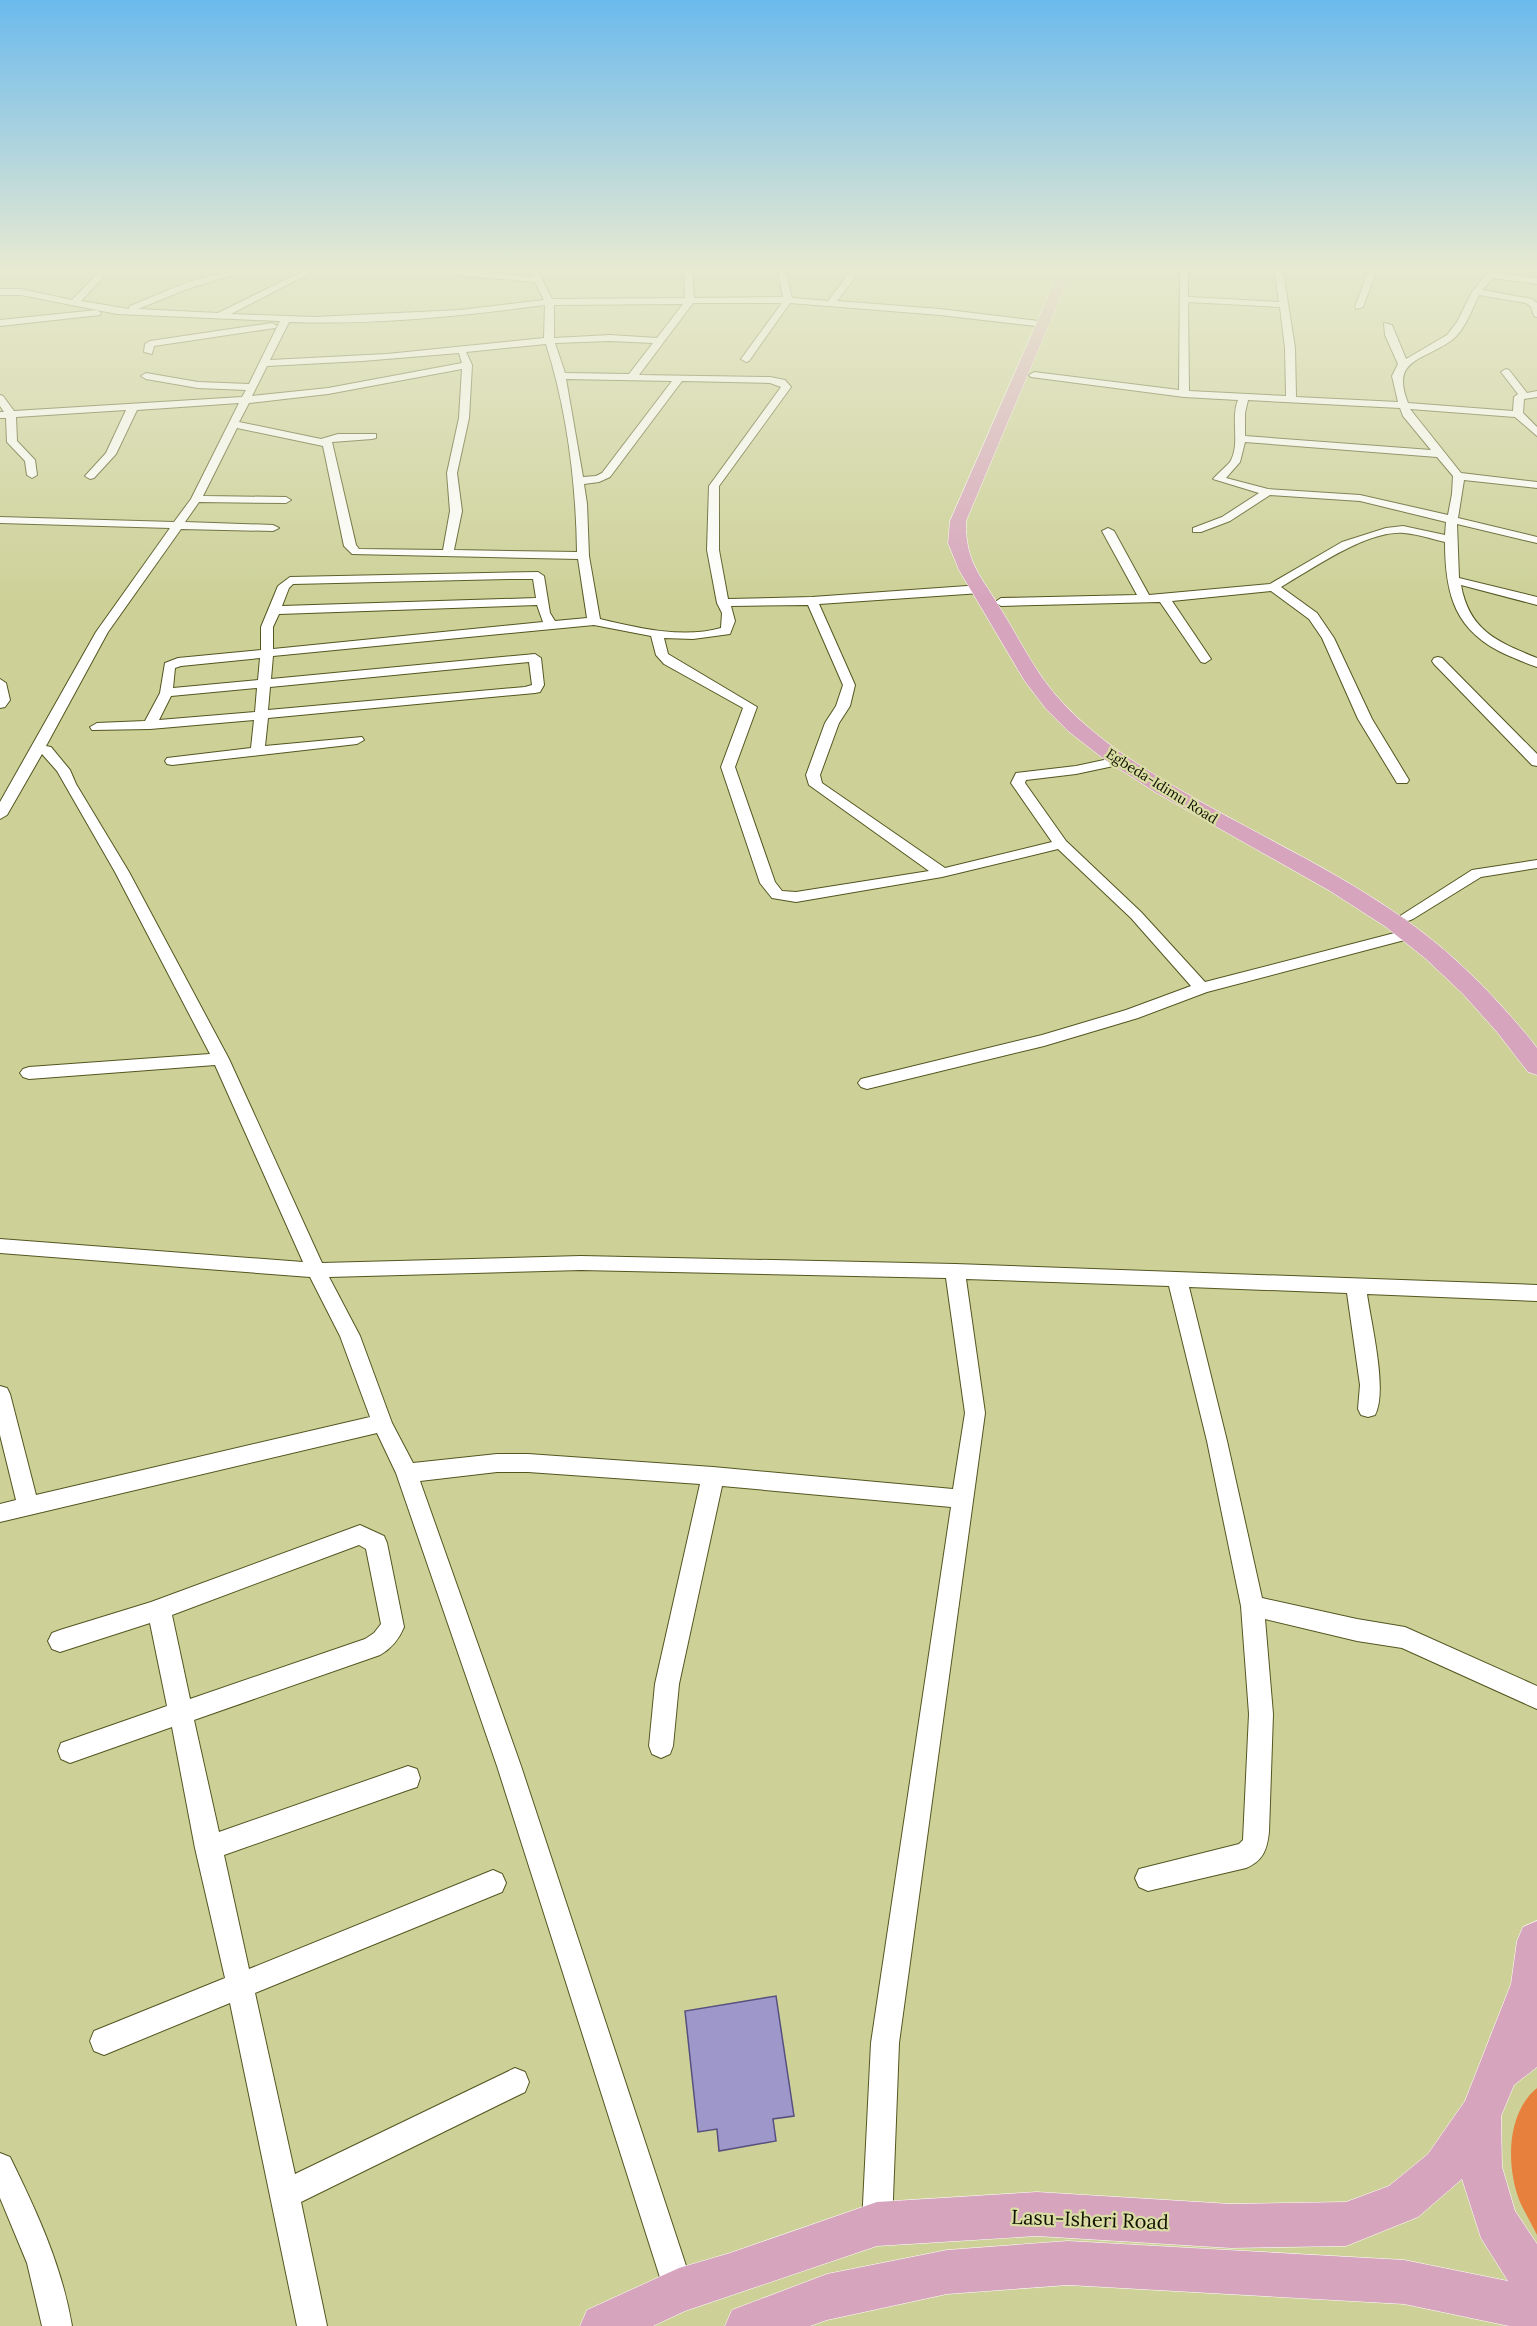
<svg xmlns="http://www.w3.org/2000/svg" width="1537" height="2326" viewBox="0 0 1537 2326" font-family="Lora,serif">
<rect width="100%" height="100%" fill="#cdd198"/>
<path fill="#e7803d" d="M1537,2088V2235C1532,2224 1525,2213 1520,2202C1506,2167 1506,2113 1537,2088Z"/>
<path fill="#9e97ca" stroke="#574f7e" stroke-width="1.5" d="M776,1996L794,2116L773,2119L776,2141L719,2151L717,2129L698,2132L685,2011Z"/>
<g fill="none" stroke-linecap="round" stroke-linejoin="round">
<defs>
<path id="street" d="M99,272H108L81,301L129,309L130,306C165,292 203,272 242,272L187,289L138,309L218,313L301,272H312L231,314L314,317L460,310L544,300L535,282L456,275L452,272H484L533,277L530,272H538L552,299L685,298L684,272H692L694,298L783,297L778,272H786L792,298L828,301L850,272H859L837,301L940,309L1047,322L1049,324L1044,327L940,315L790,303L749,361L746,362L741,359L782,303H693L639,375L770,377L785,380L791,387L719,486V550L728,599L812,597L981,585L987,589L981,593L819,604L855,685L850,706L839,723L820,775L822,783L945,868L1052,842L1011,783L1016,773L1076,766L1118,757L1123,758L1125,761L1123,764L1076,774L1026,780L1025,783L1066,841L1141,912L1205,982L1410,929L1418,934L1416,937L1207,992L1138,1018L1044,1046L867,1089L861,1087L858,1083L861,1079L1042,1035L1126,1010L1191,986L1131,918L1058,849L942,877L796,902L772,898L760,883L721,767L743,708L664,664L656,655L651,636L594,625L273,656L271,679L535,654L541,658L544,685L540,692L535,693L268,718L265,746L362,737L364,740L357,744L172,765L167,764L165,761L167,758L251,748L254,720L150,729L92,730L90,727L97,723L145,721L160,693L165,663L178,658L261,650V627L278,586L290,577L538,572L544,576L550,613L555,621L587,618L578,559L352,554L344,546L323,446L237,428L203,496L286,497L291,500L286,503L199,502L185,522L273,525L279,528L273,531L181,529L108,632L46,746L51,747L70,770L76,784L129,872L229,1059L322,1263L581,1256L955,1264L1537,1285V1301L1367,1294C1371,1323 1388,1391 1375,1415L1368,1417L1361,1415L1358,1409L1360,1385L1347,1293L1189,1287L1227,1441L1262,1598L1357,1619L1405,1627L1537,1686V1709L1402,1648L1357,1641L1265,1619L1273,1714L1269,1832C1267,1850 1263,1861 1246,1868L1148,1891L1139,1887L1135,1878L1139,1869L1239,1844L1243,1840L1249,1714L1241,1606L1207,1441L1169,1286L966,1279L985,1413L899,2043L892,2224L887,2234L877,2239L867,2234L862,2224L871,2043L951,1507L722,1486L679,1684L673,1746L670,1754L661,1758L652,1754L649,1746L655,1684L700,1484L528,1472H497L420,1481L521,1766L694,2290L690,2301L679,2305L668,2301L664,2290L497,1766L396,1473L377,1433L0,1522V1504L16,1500L0,1435V1386L7,1388L10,1394L36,1495L370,1417L340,1336L310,1277L0,1253V1239L303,1262L215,1065L29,1079L23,1077L20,1073L23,1069L29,1067L210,1054L115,872L57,771L42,754L7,815L0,819V802L96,632L170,528L0,523V517L174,522L191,499L239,403L137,410L116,454L94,478L90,479L85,476L106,453L126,410L16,417L17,441L35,460L37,475L32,478L27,475L25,461L7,442L6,418H0V412H4L0,406V395L3,396L14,411L242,397L246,390L198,388L146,379L141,376L146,373L198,382L249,384L280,321L117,314L21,295H0V289H21L72,300ZM683,304L657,338L610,335L554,338V305ZM545,305L544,338L387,354L270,360L289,322C374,325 461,316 545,305ZM610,341L653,343L629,374L565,373L555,343ZM546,344C567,410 576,483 577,552L454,550L462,511L457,473L469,418L472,365L466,352ZM459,353L462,363L328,388L252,396L267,366L362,361ZM462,369L459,418L447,473L450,511L443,550L359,549L356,545L332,442L372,439L376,438V434H338L321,439L239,422L249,403L328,394ZM566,379L672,381L602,473L596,476L583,477ZM682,381L770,383L781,387L709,486L707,550L717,603L722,613L721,628C683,639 638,628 600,619L589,556L587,504L584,484L599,482L610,477ZM508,579H533L536,598L282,606L289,588L293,584ZM537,605L543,622L273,649V627L279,614ZM808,605L843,685L836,706L825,723L806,775L809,785L929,871L796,892L782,891L775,882L735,767L757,707L668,654L664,638L693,639L730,634L735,621L731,606ZM260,658L258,680L173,688L175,668L181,666ZM529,662L532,685L525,687L268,710L270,687ZM257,688L255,712L159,720L171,696ZM581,1270L946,1278L965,1413L953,1489L713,1467L528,1454H497L413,1463L392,1423L360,1336L329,1277Z
M1180,272H1188V297L1279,302L1275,272H1283L1295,348L1296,397L1398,402L1392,376L1398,364L1385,335L1384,323L1392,325L1406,359L1447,335L1457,322L1472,292L1488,272L1537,278V284L1493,278L1482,290L1532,299L1537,303V317L1534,316L1531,307L1526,303L1479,295C1472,309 1465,330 1452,340C1424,361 1390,358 1408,403L1513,411L1514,397L1518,394L1501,372L1506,369L1509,370L1527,393L1537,391V397L1524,399L1523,413L1537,427V436L1515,417L1410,409L1461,473L1537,482V488L1464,480L1458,518L1537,537V543L1457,524L1459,578L1537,597V605L1461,585C1469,631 1498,642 1537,658V667C1527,664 1517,659 1507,655C1455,632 1445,595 1445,542C1432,539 1417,534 1404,533C1367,530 1312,569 1281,587L1317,613L1334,638L1372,719L1409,780L1407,783H1397L1358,719L1322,638L1309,619L1271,591L1172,601L1211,659L1205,663L1201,662L1160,602L1001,606L995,602L1001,598L1137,595L1102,531L1108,528L1114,531L1149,595L1270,584L1342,542L1386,528L1403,526L1445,535L1446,522L1360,501L1270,495L1230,521L1201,532H1193V528L1222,517L1259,493L1213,479C1218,473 1225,468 1230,462C1241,444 1230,419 1238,400L1184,397L1031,377L1029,375L1034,372L1179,390ZM1188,302L1280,307L1285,348L1286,396L1189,391ZM1248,400L1400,408L1403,416L1431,450L1245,436V413ZM1245,442L1437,457L1453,476L1452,494L1448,515L1360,495L1268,489L1226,478L1240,462Z
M1368,272H1376L1363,307L1356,309L1355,307Z
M97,310L101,313L100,315L0,326V320Z
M272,323L277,326L275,328L154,346L152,354L144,352L145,344L150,341Z
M1438,657L1442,658L1537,754V766L1532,765L1434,664L1432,661L1434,658Z
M0,679L6,683L10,700L5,707L0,708Z
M1537,860V868L1481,877L1413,919L1408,921L1400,916L1472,870Z
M360,1525L384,1536L387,1543L404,1627C399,1639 392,1648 380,1655L194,1720L219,1832L408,1766L417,1769L420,1778L417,1787L408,1790L224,1855L249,1969L493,1870L502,1874L506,1883L502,1892L255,1993L295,2174L515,2068L525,2072L529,2082L525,2092L301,2202L327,2326H297L230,2003L104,2055L94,2051L90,2041L94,2031L225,1978L195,1848L172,1727L70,1763L61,1759L58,1751L61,1743L167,1706L150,1623L60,1652L52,1649L48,1641L52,1633L60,1630L151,1602ZM359,1545L366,1549L381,1624L374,1633L365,1639L190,1699L172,1615Z
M0,2153L10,2157C37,2212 62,2266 72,2326H42L27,2263L0,2198Z"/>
<path id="primary" d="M1059,272H1071L966,521C965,563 982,577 1002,611C1021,642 1037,676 1062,702C1096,739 1139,766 1182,791C1255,834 1334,869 1403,918C1452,952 1493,994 1531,1040L1537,1048V1075L1528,1072L1497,1032L1463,994L1426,959L1386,927L1330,891L1155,792L1104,759L1068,731L1046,709L1024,680L959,570L948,543L950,521Z
M1537,1921V2067L1514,2085L1501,2116L1502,2167L1515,2211L1537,2244V2326H1509L1404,2304L1068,2285L947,2294L827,2320L810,2326H725L732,2310L827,2274L947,2250L1068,2241L1404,2260L1508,2281L1481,2238L1462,2179L1418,2217L1346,2246L1231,2248L1037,2236L877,2246L685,2311L653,2326H580L587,2310L679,2268L730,2253L877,2202L1037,2192L1231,2204L1346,2202L1389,2186L1428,2154L1465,2101L1511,1984L1517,1941L1523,1927Z"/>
</defs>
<use href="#street" stroke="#545620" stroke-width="2"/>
<use href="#primary" stroke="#fff" stroke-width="1"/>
<use href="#street" fill="#fff" fill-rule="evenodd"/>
<use href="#primary" fill="#d7a4bd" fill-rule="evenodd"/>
</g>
<linearGradient id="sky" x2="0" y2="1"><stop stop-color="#6bbaed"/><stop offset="0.45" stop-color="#e8ead1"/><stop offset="1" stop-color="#e8ead1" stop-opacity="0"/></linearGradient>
<rect width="1537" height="598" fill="url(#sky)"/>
<g text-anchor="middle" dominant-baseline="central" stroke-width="4.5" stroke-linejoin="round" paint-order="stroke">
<g font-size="14" fill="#101100" stroke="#dadea5">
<text transform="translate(1162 786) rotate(32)">Egbeda-Idimu Road</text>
</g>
<g font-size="20" fill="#101100" stroke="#dadea5">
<text transform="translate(1090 2219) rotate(2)">Lasu-Isheri Road</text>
</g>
</g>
</svg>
